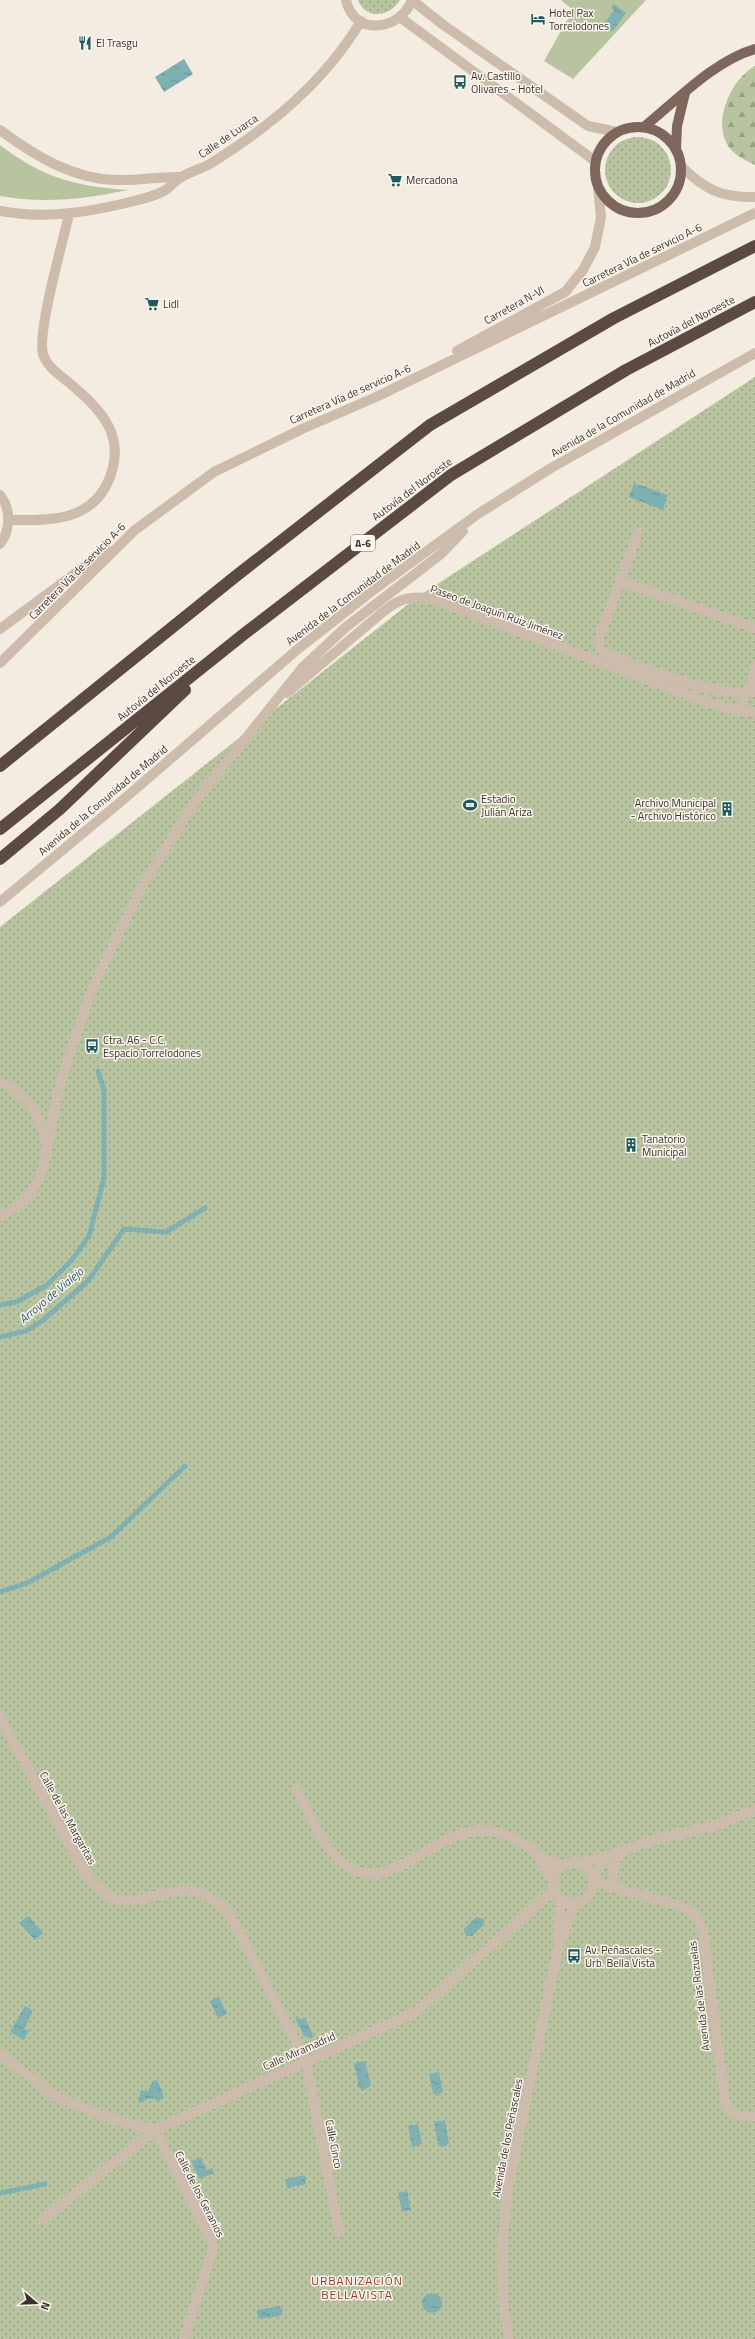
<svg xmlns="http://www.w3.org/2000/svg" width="755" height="2339" viewBox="0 0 755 2339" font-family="'Titillium Web',sans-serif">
<defs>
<pattern id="forest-firs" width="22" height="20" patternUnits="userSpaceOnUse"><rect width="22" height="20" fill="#b8c4a0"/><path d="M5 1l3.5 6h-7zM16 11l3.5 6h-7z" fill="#97a083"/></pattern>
<pattern id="park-dots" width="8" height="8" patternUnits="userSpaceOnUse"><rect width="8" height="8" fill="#b8c4a0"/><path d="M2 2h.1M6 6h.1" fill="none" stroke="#97a083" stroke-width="1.8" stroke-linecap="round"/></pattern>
<pattern id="water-ripples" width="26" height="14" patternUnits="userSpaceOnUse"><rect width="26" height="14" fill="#7fb0b2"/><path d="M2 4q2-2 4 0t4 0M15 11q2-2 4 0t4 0" fill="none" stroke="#699091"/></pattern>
</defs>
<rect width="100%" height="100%" fill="#f4ebe1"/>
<path fill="#b8c4a0" d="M561,0H646L573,79L544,61L573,10Z
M0,145C43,178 75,186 128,190C85,199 44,204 0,196Z"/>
<path fill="url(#forest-firs)" d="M755,66V165C745,160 731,154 726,142C714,117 732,79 755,66Z"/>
<path fill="url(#park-dots)" d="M358,0H400C391,16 366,21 358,0Z
M605 170a33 33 0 1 1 66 0a33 33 0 1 1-66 0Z
M755,377V2339H0V927L416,598Z"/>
<path fill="url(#water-ripples)" d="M614,4L626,13L613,31L605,29L604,24L614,10L611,8Z
M184,59L193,74L164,92L155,77Z
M634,483L668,495L663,510L629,497Z
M28,1916L43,1933L35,1940L19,1923Z
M476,1917L484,1919V1925L472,1936H466L464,1929Z
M219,1997L227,2014L218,2018L210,2001Z
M25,2006L33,2011L24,2029L29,2031L24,2040L10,2032Z
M298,2016L299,2019L305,2018L314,2037L310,2038L304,2036L295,2017Z
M365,2061L371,2085L364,2090L359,2088L354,2063Z
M439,2072L443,2091L438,2096L433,2093L429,2074Z
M156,2080L158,2081L164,2098L159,2101L151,2098L138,2103L141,2090L148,2092L152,2082Z
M445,2120L449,2143L443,2147L438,2145L434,2122Z
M418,2124L422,2144L412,2147L408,2126Z
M201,2157L206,2170L212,2168L214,2173L199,2179L191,2161Z
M305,2175L306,2184L287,2188L285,2179Z
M407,2191L411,2210L402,2212L398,2193Z
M422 2303a10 10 0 1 1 20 0a10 10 0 1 1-20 0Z
M279,2306L283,2310L280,2316L258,2319L257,2310Z"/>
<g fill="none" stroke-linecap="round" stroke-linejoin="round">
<path stroke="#7fb0b2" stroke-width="5" d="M0,1305L16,1302L47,1285L72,1260L89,1236L104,1178V1090L98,1071
M0,1337L26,1331L42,1321L88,1281L124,1229L166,1232L205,1208
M0,1592L27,1583L111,1537L185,1466
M0,2193L45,2184"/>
<path stroke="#cdbbac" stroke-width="10" d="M346,0C354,37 400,31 412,0
M412,0L442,24L588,126L617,132
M401,18L595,161
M0,130C34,155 72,179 116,180C138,181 159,176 181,177
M681,166C704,189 721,198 755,197
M0,211C43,219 84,213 126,203C139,200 153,197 164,191C170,188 174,181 180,178C190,171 203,169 213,162C272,125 325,81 361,21
M457,351L565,292L583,270L595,247L601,217L598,188
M0,495C11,509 11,530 0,544
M9,520C45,520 86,523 106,486C130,438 102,410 67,381C58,374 46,365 43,354C37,331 63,242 69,214
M638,532L600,636L598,644L603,652C642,667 714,698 755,692
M620,581L755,628
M0,629L107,550
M0,663L135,530L214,472L302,429L376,397L755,213
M287,693L384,611C401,598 409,596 430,598L704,701L737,711L755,712
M737,711L753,679L755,666
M0,902L124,799L298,649L372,591L478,514L551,468L755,353
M0,1082C26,1092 41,1115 45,1141
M0,1216L15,1208L28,1196L38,1181L44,1165L58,1092L73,1043L95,982L145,881L194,803L302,668L346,627L441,554L463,531
M0,1717L87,1877C96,1886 106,1897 119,1900C130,1902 139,1900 150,1897C189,1888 200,1884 230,1915L306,2061L339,2232
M297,1790C310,1814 322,1847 344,1864C396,1904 443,1807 508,1836C519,1841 530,1846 538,1856C544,1864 549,1876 554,1885
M621,1850L613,1867L614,1888L681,1906L695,1915L703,1930L723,2087C724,2092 724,2101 727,2106C732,2114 746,2119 755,2116
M538,1856L562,1866
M576,1863L605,1857L660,1838L714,1826L755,1810
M553 1883a20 20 0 1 1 40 0a20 20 0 1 1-40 0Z
M593,1879L605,1857
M593,1881L614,1888
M559,1938L560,1897
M0,2054L54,2096L109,2118L155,2130L214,2246L184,2339
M42,2220L155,2130L416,2012L555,1889
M509,2339L504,2311L502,2248L508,2188L557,1953L575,1903"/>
<path stroke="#7d675c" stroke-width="10" d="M644,127C676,101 715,60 755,49
M595 170a43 43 0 1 1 86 0a43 43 0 1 1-86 0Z
M676,149L677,126L685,93"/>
<path stroke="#5c4a42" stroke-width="12" d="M0,766L236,576L430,425L614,318L755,246
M0,829L244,634L451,475L626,370L755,302
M0,859L60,809L185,690"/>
</g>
<defs>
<symbol id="hotel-bare" viewBox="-9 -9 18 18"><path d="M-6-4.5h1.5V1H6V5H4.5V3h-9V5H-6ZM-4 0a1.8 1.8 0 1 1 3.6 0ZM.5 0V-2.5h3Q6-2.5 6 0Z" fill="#1f5a5e" stroke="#fbf5ee" stroke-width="2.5" paint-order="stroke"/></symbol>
<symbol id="restaurant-bare" viewBox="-9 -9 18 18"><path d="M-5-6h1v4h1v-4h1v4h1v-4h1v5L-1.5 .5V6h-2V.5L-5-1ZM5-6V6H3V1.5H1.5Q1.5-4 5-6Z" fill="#1f5a5e" stroke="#fbf5ee" stroke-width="2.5" paint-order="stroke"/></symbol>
<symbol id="bus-bare" viewBox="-9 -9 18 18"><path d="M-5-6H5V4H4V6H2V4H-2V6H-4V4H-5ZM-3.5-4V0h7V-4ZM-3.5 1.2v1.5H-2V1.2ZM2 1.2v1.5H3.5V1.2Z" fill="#1f5a5e" stroke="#fbf5ee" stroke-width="2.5" paint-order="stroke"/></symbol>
<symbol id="supermarket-bare" viewBox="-9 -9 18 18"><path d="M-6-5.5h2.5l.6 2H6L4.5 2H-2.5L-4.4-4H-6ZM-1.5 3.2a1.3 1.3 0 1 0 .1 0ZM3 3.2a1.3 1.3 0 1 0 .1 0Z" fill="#1f5a5e" stroke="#fbf5ee" stroke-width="2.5" paint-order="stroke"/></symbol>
<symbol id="stadium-bare" viewBox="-9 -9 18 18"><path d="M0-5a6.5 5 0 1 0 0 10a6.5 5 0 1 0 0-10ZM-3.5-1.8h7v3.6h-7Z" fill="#1f5a5e" stroke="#fbf5ee" stroke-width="2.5" paint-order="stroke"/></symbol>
<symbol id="building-bare" viewBox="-9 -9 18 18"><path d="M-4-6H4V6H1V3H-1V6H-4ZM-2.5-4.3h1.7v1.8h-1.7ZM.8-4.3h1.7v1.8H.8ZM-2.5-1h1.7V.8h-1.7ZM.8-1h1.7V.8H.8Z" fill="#1f5a5e" stroke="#fbf5ee" stroke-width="2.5" paint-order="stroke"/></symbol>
</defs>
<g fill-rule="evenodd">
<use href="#hotel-bare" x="528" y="9" width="20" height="20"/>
<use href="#restaurant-bare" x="75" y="33" width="20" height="20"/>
<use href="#bus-bare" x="450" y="72" width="20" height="20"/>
<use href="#supermarket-bare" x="385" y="170" width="20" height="20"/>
<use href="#supermarket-bare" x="142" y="294" width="20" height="20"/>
<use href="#stadium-bare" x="460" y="795" width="20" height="20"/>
<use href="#building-bare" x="717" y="799" width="20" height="20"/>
<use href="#bus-bare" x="82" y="1036" width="20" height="20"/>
<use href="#building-bare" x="621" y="1135" width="20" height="20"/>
<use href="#bus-bare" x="564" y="1946" width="20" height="20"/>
</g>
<g text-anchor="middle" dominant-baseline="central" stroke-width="3" stroke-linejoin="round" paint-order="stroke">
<rect fill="#fbf5ee" stroke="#756b66" stroke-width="1" x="351" y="535" width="24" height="16" rx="3"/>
<g font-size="10" font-weight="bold" fill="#3b302b">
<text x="363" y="543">A-6</text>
</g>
<g font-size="11" fill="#3b302b" stroke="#fbf5ee" text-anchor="start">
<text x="549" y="13">Hotel Pax<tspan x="549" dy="13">Torrelodones</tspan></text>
<text x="96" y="43">El Trasgu</text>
<text x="471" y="76">Av. Castillo<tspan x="471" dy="13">Olivares - Hotel</tspan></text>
<text x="406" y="180">Mercadona</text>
<text x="163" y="304">Lidl</text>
<text x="481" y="799">Estadio<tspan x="481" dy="13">Julián Ariza</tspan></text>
<text x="716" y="803" text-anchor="end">Archivo Municipal<tspan x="716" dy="13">- Archivo Histórico</tspan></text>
<text x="103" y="1040">Ctra. A6 - C.C.<tspan x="103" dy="13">Espacio Torrelodones</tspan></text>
<text x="642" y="1139">Tanatorio<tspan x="642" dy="13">Municipal</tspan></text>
<text x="585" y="1950">Av. Peñascales -<tspan x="585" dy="13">Urb. Bella Vista</tspan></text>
</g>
<g font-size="11" fill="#3b302b" stroke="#fbf5ee">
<text transform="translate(228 136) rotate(-34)">Calle de Luarca</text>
<text transform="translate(642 255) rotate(-26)">Carretera Vía de servicio A-6</text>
<text transform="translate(514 305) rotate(-29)">Carretera N-VI</text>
<text transform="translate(691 321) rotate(-28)">Autovía del Noroeste</text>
<text transform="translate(350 394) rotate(-24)">Carretera Vía de servicio A-6</text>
<text transform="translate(623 413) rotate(-30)">Avenida de la Comunidad de Madrid</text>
<text transform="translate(412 489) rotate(-37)">Autovía del Noroeste</text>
<text transform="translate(77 571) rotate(-45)">Carretera Vía de servicio A-6</text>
<text transform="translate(353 593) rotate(-37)">Avenida de la Comunidad de Madrid</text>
<text transform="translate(497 612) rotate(20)">Paseo de Joaquín Ruiz Jiménez</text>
<text transform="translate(156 688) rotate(-39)">Autovía del Noroeste</text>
<text transform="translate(103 800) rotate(-40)">Avenida de la Comunidad de Madrid</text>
<text transform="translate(68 1818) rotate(61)">Calle de las Margaritas</text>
<text transform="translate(699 1996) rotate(-97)">Avenida de las Rozuelas</text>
<text transform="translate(299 2051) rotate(-24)">Calle Miramadrid</text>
<text transform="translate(507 2138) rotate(-79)">Avenida de los Peñascales</text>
<text transform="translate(334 2144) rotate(79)">Calle Cinco</text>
<text transform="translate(200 2194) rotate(63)">Calle de los Geranios</text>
</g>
<g font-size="12" font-style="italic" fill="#1f5a5e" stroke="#fbf5ee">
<text transform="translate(51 1295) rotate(-40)">Arroyo de Vialejo</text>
</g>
<g font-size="12" letter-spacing="1" fill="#8c3b22" stroke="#fbf5ee">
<text x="357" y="2280">URBANIZACIÓN<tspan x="357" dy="14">BELLAVISTA</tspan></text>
</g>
</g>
<g transform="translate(36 2303) rotate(109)" stroke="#fbf5ee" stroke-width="3" paint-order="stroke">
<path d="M0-3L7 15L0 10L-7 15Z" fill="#3b302b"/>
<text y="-6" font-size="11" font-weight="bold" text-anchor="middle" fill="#3b302b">N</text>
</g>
</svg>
